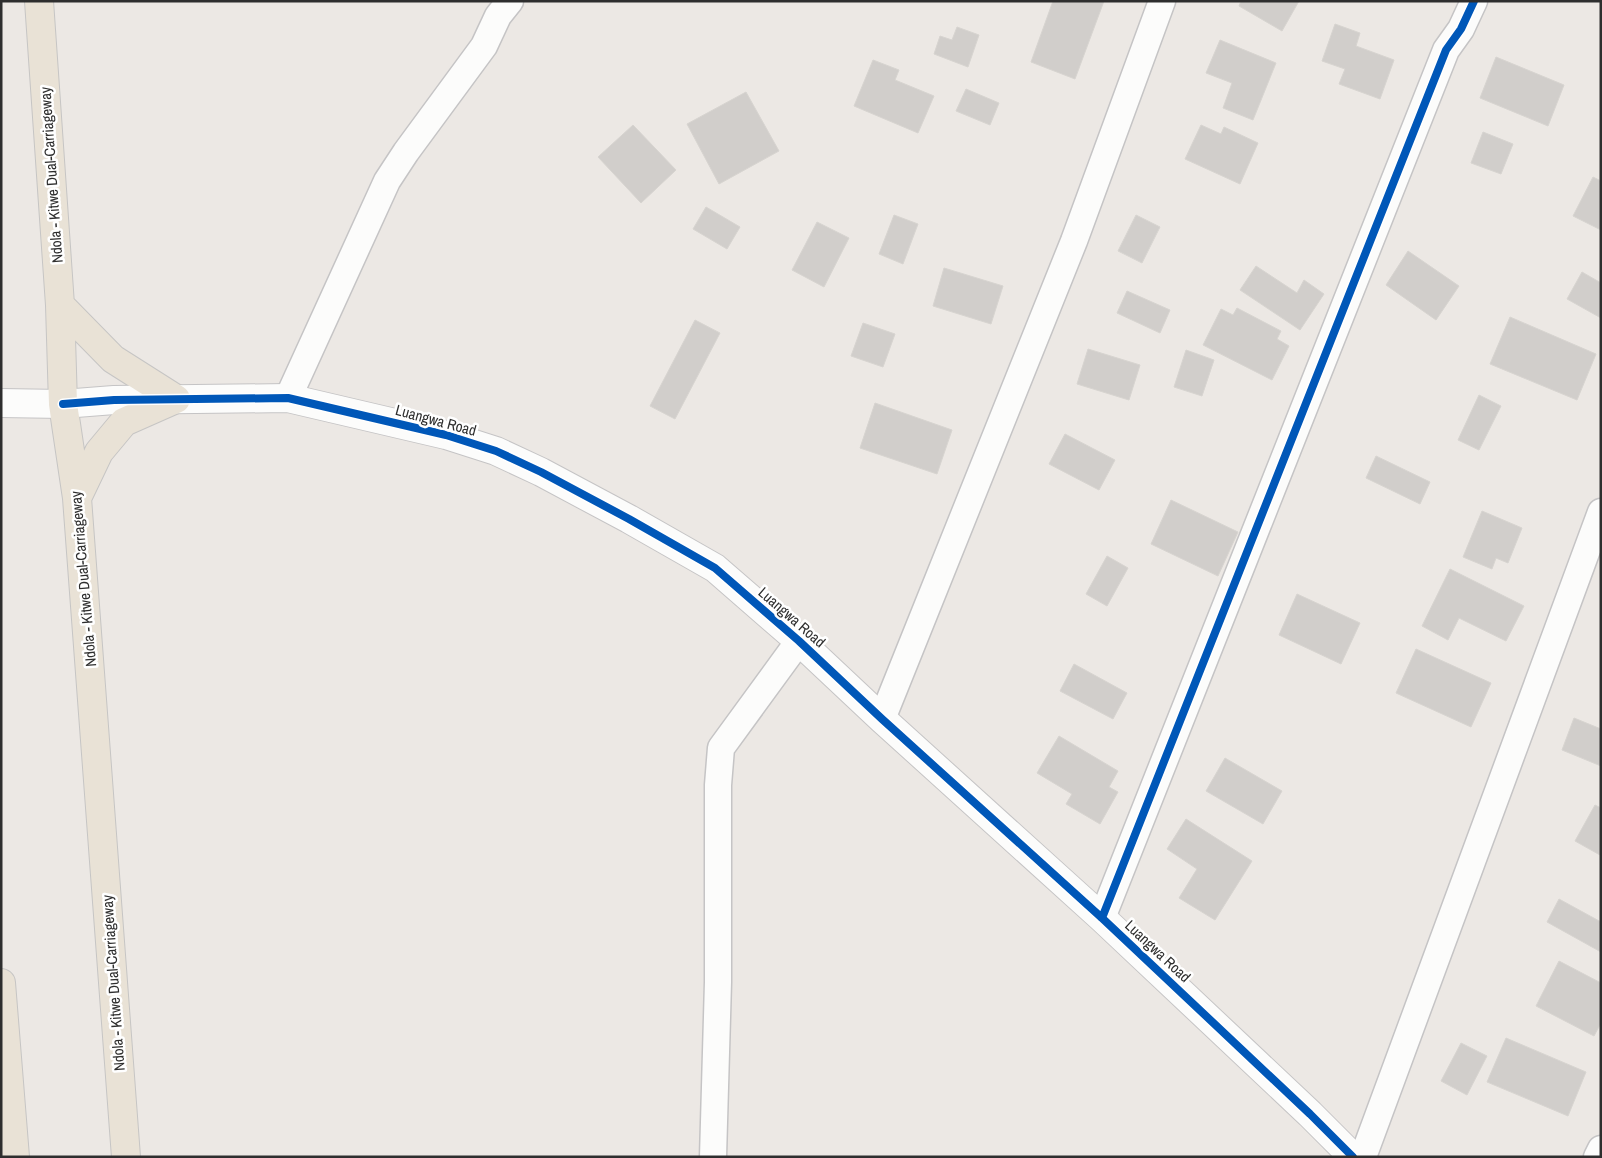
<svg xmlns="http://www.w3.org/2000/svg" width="1602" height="1158" viewBox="0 0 1602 1158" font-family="'Archivo Narrow',sans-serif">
<rect width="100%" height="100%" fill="#ece8e4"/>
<path fill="#d1cecb" stroke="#d7d4d0" d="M1053,1H1104L1075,79L1031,62Z
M1241,1H1299L1282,31L1239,6Z
M1335,24L1360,33L1356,46L1394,60L1380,99L1339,84L1345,69L1322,61Z
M957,27L979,35L968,67L934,54L940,36L952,40Z
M1220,40L1276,63L1253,120L1223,108L1232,83L1206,73Z
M1496,57L1564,85L1548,126L1480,98Z
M873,60L899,70L895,80L934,96L918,133L854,106Z
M966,89L999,103L990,125L956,111Z
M746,92L779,151L719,184L687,124Z
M633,125L676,170L641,203L598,157Z
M1201,125L1221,134L1224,127L1258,143L1240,184L1185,159Z
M1483,132L1513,144L1501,174L1471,163Z
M1593,177L1601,181V230L1573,216Z
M706,207L740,227L727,249L693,229Z
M894,215L918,224L903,264L879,254Z
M1136,215L1160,227L1142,263L1118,251Z
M817,222L849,238L824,287L792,270Z
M1408,251L1459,286L1436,320L1386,285Z
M1256,266L1297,293L1304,280L1324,294L1300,330L1240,290Z
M944,268L1003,286L991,324L933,306Z
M1582,272L1601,283V318L1567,299Z
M1127,291L1170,310L1160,333L1117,313Z
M1237,308L1281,331L1277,339L1289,346L1272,380L1203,345L1221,309L1233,315Z
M1510,317L1596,354L1577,400L1490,364Z
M695,320L720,333L675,419L650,406Z
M863,323L895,334L883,367L851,356Z
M1088,349L1140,365L1129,400L1077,384Z
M1186,350L1214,360L1202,396L1174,387Z
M1479,395L1501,406L1479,450L1458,440Z
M875,403L952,430L937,474L860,448Z
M1065,434L1115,460L1099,490L1049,464Z
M1376,456L1430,482L1420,504L1366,478Z
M1171,500L1238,532L1218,576L1151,544Z
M1482,511L1522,528L1508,563L1496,558L1492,569L1463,557Z
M1107,556L1128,568L1107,606L1086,594Z
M1450,569L1524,606L1506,641L1459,618L1448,640L1422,626Z
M1297,594L1360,623L1341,664L1279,635Z
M1416,649L1491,683L1471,727L1396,693Z
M1074,664L1127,693L1113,719L1060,691Z
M1574,718L1601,729V766L1562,750Z
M1059,736L1118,771L1109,787L1118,792L1100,824L1066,804L1072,794L1037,773Z
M1225,758L1282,791L1263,824L1206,791Z
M1595,805L1601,808L1600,855L1575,841Z
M1186,819L1252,861L1215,920L1179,898L1197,869L1167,849Z
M1559,899L1601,922V952L1547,922Z
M1559,961L1601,983V1023L1594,1036L1536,1006Z
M1506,1038L1586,1072L1568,1116L1487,1082Z
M1461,1043L1487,1056L1467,1095L1441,1081Z"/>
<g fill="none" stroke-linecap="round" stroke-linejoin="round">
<defs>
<path id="minor" d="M288,398L387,181L406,152L484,46L498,16L510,1
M882,719L1074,241L1162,1
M1102,918L1446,50L1461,29L1474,1
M713,1157L718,982V785L721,748L799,641
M1363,1157L1601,512
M1597,1157L1601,1149"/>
<path id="tertiary" d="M63,404L114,400L288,398L446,435L496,451L541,472L629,519L715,568L799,641L882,719L1102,918L1310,1114L1353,1157"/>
<path id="secondary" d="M1,403L63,404"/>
<path id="trunk" d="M39,1L60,305L63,404L77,498L126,1157
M60,305L113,359L176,399
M77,498L99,452L124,422L176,399
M1,983L15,1157"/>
</defs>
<use href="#minor" stroke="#c5c4c5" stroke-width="29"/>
<use href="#tertiary" stroke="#c5c4c5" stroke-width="30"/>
<use href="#secondary" stroke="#c5c4c5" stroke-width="30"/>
<use href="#trunk" stroke="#c6c5c4" stroke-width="30"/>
<use href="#minor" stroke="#fcfcfb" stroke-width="26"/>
<use href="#tertiary" stroke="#fcfcfb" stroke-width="28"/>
<use href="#secondary" stroke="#fcfcfb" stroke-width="28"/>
<use href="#trunk" stroke="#e9e2d6" stroke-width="28"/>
<defs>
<path id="cycleway" d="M63,404L114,400L288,398L446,435L496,451L541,472L629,519L715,568L799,641L882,719L1102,918L1310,1114L1353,1157
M1102,918L1446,50L1461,29L1474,1"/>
</defs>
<use href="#cycleway" stroke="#fff" stroke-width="11"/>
<use href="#cycleway" stroke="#0057b8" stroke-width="8"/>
</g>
<g text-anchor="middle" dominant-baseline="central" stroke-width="5" stroke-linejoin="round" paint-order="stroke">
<g font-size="15" fill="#2e2e2e" stroke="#fff">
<text transform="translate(51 175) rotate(-94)">Ndola - Kitwe Dual-Carriageway</text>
<text transform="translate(436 420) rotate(15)">Luangwa Road</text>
<text transform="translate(83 579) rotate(-95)">Ndola - Kitwe Dual-Carriageway</text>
<text transform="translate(792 617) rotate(41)">Luangwa Road</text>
<text transform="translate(1158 951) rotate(43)">Luangwa Road</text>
<text transform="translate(113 983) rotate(-94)">Ndola - Kitwe Dual-Carriageway</text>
</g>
</g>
<rect width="1602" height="1158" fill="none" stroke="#2e2e2e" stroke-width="5"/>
</svg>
